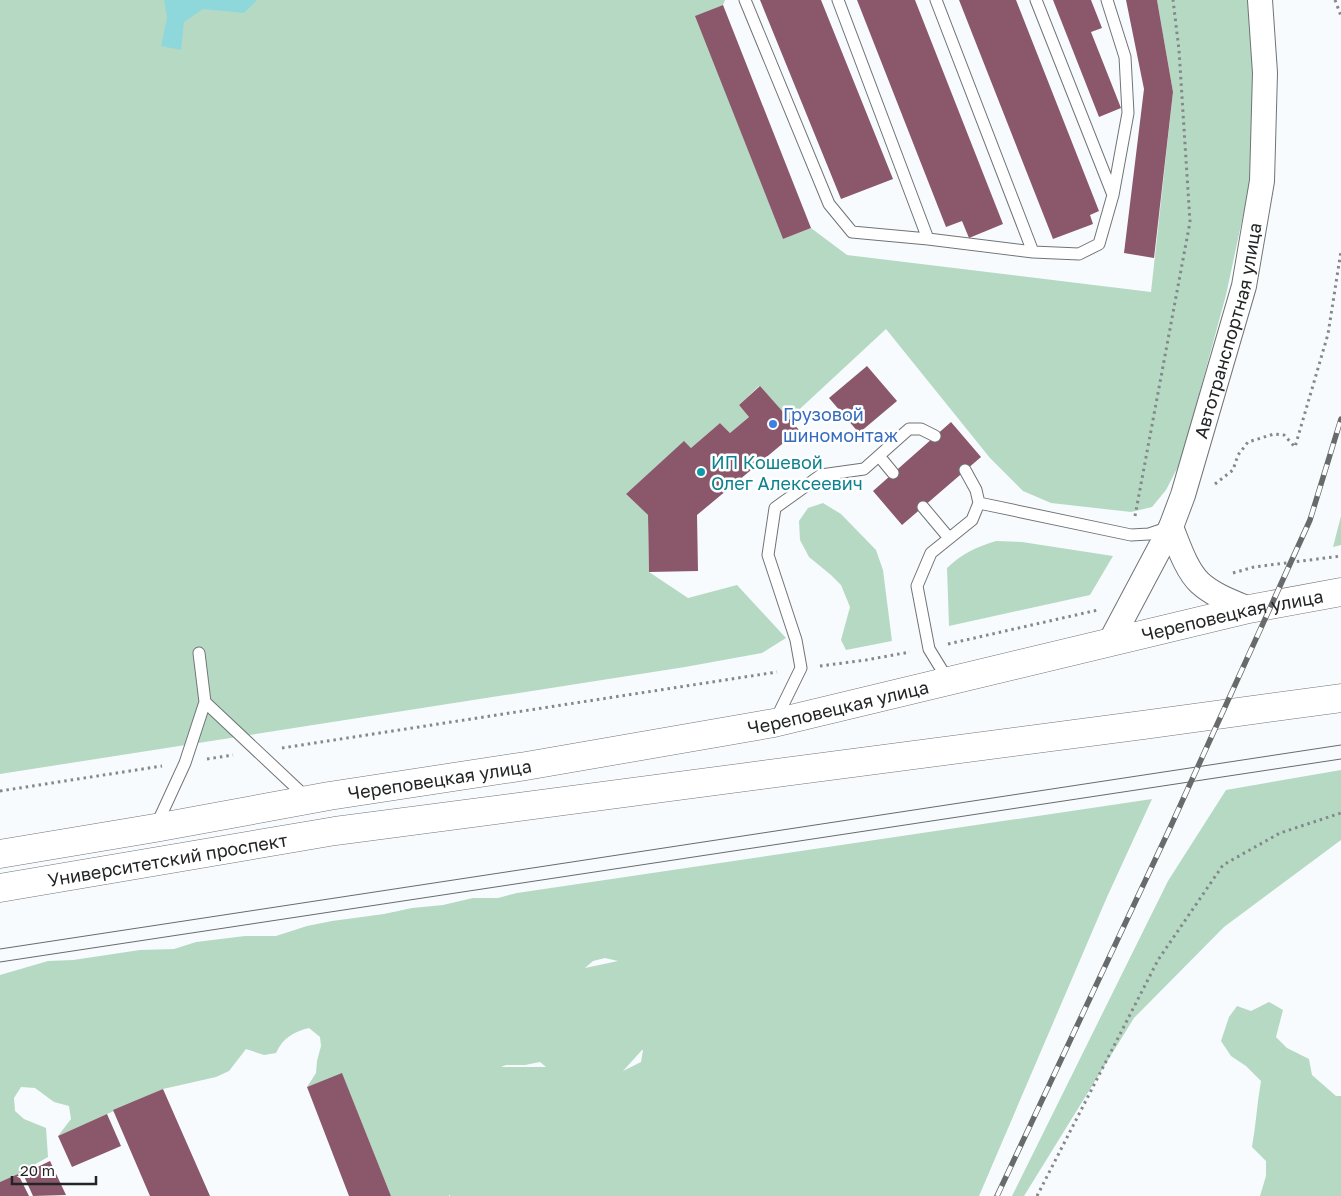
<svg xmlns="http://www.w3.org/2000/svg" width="1341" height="1196" viewBox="0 0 1341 1196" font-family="'Golos Text',sans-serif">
<rect width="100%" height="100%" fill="#f7fbfe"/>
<path fill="#b6d9c3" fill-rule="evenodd" d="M0,0H725L723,5L696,16L783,239L811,228L847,255L1151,292L1173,92L1157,0H1250L1254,71L1250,183L1226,295L1181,461L1166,490L1152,507L1131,512L1051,503L1023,491L990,458L886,329L789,419L759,386L739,405L749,417L730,433L720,423L691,448L684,442L626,494L648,515L649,572L688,598L737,585L786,638L762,653L685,667L0,774Z
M823,503L841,514L876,550L883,570L892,641L846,650L841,640L850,607L841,585L831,575L809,557L800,540L799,521L808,508Z
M1341,516V545L1333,547Z
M996,541L1022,542L1113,556L1090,595L949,626L947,568C963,553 976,547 996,541Z
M1341,770V840L1224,927L1134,1018L1024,1196H1012L1168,881L1226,790Z
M1152,799L1107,897L979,1196H450V1194L449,1196H391L342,1074L307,1087L316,1073L317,1061L321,1046L320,1037L309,1028C293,1032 283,1038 276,1053L264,1055L246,1049L229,1071L216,1077L163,1089L58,1136L71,1119L69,1106L54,1102L35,1088L21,1087L14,1098L15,1111L24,1119L46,1128L48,1157L18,1174L0,1182V975L48,961L73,960L140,950L174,949L196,942L245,936H276L307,926L332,921L384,914L412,908L443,905L473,898H498L517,893ZM605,958L618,961L585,968L593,961ZM643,1050L641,1062L623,1071L642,1050ZM540,1062L546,1067H501L506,1065H525Z
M1269,1002L1283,1010L1276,1037L1287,1048L1309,1059L1312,1075L1336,1096H1341V1196H1260L1266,1176V1161L1252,1147C1256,1125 1257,1103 1261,1081L1246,1066L1231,1056L1221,1041L1229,1017L1237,1006L1251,1011Z"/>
<path fill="#8ed8db" d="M164,0H257L244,13L203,9L184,22L181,50L161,46L167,18Z"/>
<path fill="#8b576b" d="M760,0H821L893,179L841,199Z
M857,0H915L1003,224L969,238L962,221L946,227Z
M959,0H1016L1099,211L1090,215L1093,224L1053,239Z
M1053,0H1091L1102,28L1091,32L1121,108L1099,117Z
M1126,0H1157L1173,92L1154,258L1124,253L1144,89Z
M723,5L811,228L783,239L695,16Z
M867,366L897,401L859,433L829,398Z
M760,386L799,430L697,515L698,571L649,572L648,515L626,494L684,441L691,448L720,423L730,433L749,417L739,405Z
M951,422L981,457L902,525L873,491Z
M342,1073L391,1196H349L307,1087Z
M163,1089L210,1196H150L113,1110Z
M107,1114L121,1146L72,1167L58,1136Z
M50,1161L66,1195L33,1196L23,1174Z
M18,1174L29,1196H0V1182Z"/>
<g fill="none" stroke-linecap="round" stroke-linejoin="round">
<defs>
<path id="service" d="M745,0L829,204L852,232L928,239L1033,252L1079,254L1099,244L1113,195L1128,113L1125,57L1107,0
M838,0L928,239
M936,0L1033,252
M1036,0L1113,195
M879,456L893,473
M965,470L976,490L979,503L1131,535L1149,534L1170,527
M923,507L949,538
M199,653L205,702L306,797
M948,680L929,649L917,586L931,553L972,520L979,503
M776,719L801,668L796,640L768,555L775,508L821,475L864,469L909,429H921L935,436
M156,826L185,763L205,702"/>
<g id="minor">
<path d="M1171,527C1178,544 1186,570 1200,583C1213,595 1232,602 1249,609"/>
<path id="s1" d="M1110,642L1171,527L1183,495L1244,286L1262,181L1265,73L1260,0"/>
</g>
<g id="trunk">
<path id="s2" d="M0,854L155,828L329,796L526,766L774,723L1249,609L1341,592"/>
<path id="s3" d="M0,888L335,831L1143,725L1341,698"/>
</g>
</defs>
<use href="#service" stroke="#717477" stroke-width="13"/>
<use href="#minor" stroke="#717477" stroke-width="26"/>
<use href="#trunk" stroke="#717477" stroke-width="29"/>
<path stroke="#85888a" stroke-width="3" stroke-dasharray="2.5 4" stroke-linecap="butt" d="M1335,0L1341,16
M1215,484L1233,470L1238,455L1248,442L1274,434L1284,435L1295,447L1328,334L1341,251
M1135,516L1190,222L1179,50L1173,0
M1233,573L1254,567L1341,556
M948,644L1098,610
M820,666L866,660L910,652
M282,748L777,672
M207,759L233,755
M0,791L162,766
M1037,1196L1158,960L1223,865L1280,833L1341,813"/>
<use href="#service" stroke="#fff" stroke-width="11"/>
<use href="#minor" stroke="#fff" stroke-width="24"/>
<use href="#trunk" stroke="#fff" stroke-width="28"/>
<path stroke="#686b6c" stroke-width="1" d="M0,949L1341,745
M0,962L1341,759"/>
<defs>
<path id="rail" d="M997,1196L1170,828L1310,520L1341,419"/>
</defs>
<use href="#rail" stroke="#686b6c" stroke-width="5.5"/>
<use href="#rail" stroke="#fff" stroke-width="4" stroke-dasharray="11" stroke-linecap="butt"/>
</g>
<circle fill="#3f7fe0" stroke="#fff" stroke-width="2" cx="773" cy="424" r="5"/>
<circle fill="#0f9aa8" stroke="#fff" stroke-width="2" cx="701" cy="472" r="5"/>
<g text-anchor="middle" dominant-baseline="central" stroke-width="5" stroke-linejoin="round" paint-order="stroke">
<g font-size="18" fill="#222425" stroke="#fff">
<text stroke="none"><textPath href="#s1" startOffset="335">Автотранспортная улица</textPath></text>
<text stroke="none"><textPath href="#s2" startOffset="1256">Череповецкая улица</textPath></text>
<text stroke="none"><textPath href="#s2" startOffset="851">Череповецкая улица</textPath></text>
<text stroke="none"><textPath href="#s2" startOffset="446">Череповецкая улица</textPath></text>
<text stroke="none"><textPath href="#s3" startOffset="170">Университетский проспект</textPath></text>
</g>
<g font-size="18" fill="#366cbe" stroke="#fff" text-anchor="start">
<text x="783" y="414">Грузовой<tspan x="783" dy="21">шиномонтаж</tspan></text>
</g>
<g font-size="18" fill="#0d838f" stroke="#fff" text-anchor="start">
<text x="711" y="462">ИП Кошевой<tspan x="711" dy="21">Олег Алексеевич</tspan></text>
</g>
</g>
<path d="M12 1176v8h84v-8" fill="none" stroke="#222425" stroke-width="2.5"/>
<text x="20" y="1176" font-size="15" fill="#222425" stroke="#ffffff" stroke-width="4" paint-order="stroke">20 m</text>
</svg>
